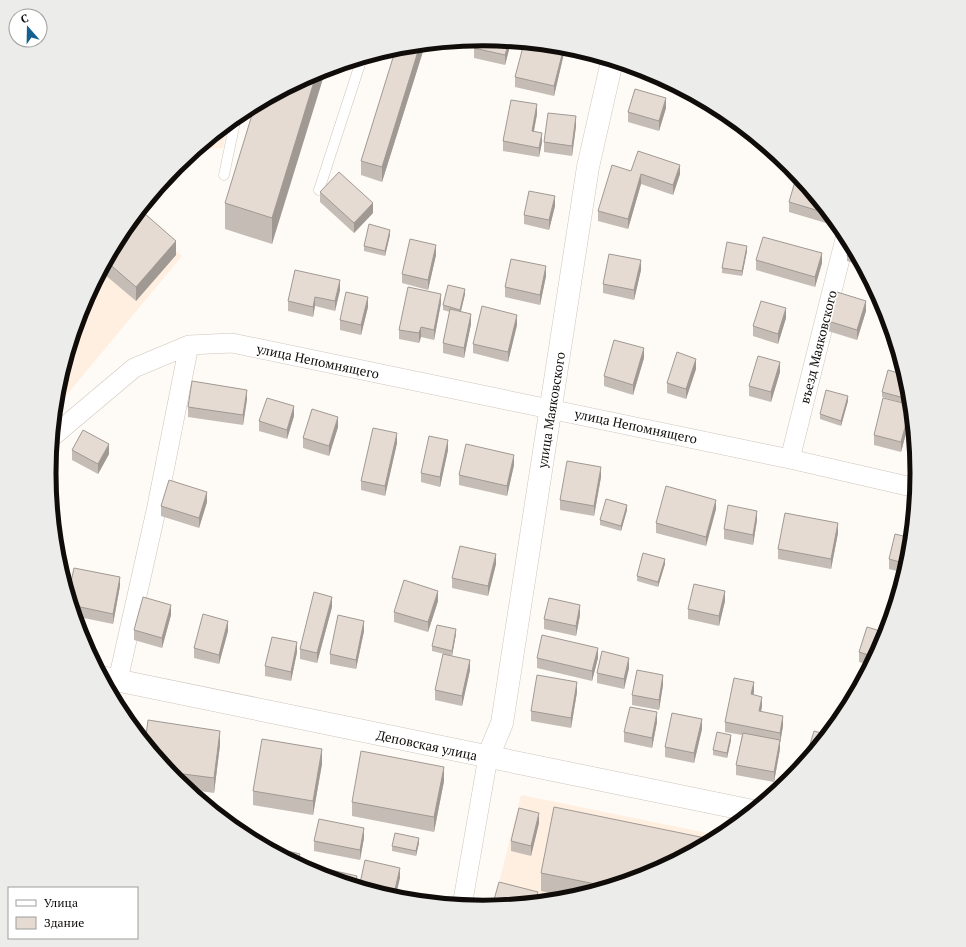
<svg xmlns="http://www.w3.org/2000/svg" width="966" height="947" viewBox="0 0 966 947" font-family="'PT Serif',serif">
<rect width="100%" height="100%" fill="#fefaf6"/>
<path fill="#ffefe0" d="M228,123L223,148L196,150Z
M135,216L182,256L55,409L57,389L82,307L122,232Z
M521,795L722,836L649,875L568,900L493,907Z"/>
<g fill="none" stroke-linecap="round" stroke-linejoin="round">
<defs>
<path id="lane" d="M224,175L236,117
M319,190L362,58"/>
<path id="street" d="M52,437L134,368L189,345L232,343L790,459L916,488
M790,459L846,235
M118,680L156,511L189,345
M462,906L488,757"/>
<path id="secondary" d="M101,677L753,811
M488,757L502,723L588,167L612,61"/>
</defs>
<use href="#lane" stroke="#cfc5bc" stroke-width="11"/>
<use href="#street" stroke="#cfc5bc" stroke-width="20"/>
<use href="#secondary" stroke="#cfc5bc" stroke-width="23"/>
<use href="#lane" stroke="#fff" stroke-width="10"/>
<use href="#street" stroke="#fff" stroke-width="19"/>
<use href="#secondary" stroke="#fff" stroke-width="22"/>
</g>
<path fill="#c5bcb5" d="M510,42V46L505,65L474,58V48Z
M425,45L382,182L361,175V161L398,47Z
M565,47V49L554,96L515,87V77Z
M317,72L272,244L225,229V203Z
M666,108L659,131L628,122V112Z
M537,114L534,131L542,142L539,157L503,151V141Z
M576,126L572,156L544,152V142Z
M764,145L777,156L764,151Z
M631,171L680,174L673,195L641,184L628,229L598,221V211Z
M802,180L829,213L826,223L789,212V202Z
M320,192L373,213L354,233L320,202Z
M555,206L549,230L524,224V215Z
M390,235L385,256L364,251V246Z
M851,244L862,266L847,261V256Z
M112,250L176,255L136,301L104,274V265Z
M747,251L742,276L722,273V268Z
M436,255L428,290L402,283V274Z
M756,260L822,263L815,287L756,270Z
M641,270L634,300L603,293V284Z
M546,276L540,305L505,297V287Z
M340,290L335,311L315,306L313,317L288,311V301Z
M465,294L461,311L471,324L464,358L443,353V343L450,312L443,310V305Z
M441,303L434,340L421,337L419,343L399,339V330Z
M368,307L361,335L340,330V320Z
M866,311L857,340L828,331V321Z
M786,318L778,344L753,336V326Z
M517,325L508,362L473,353V344Z
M644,358L633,395L604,386V376Z
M696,369L686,399L667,393V383Z
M780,372L771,402L749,396V386Z
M905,375L904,403L882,397V392Z
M247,399L243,425L188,417V407Z
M848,401L841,426L820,419V414Z
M911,415L901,452L874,445V435Z
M294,416L287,439L259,431V421Z
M338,427L329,456L303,448V438Z
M397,443L385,496L361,490V481Z
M72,450L109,454L98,474L72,460Z
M448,450L440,487L421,482V473Z
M514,465L507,496L459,485V475Z
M601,477L594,516L560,510V500Z
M207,502L199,528L161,516V506Z
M716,509L706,546L656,533V523Z
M627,510L621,531L600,525V520Z
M757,520L753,545L724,539V529Z
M838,533L831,569L778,559V549Z
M909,558L905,573L889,569V559Z
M496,564L488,596L452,588V578Z
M665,564L658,587L637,581V576Z
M120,586L113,624L74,616L68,596Z
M438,601L428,632L394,622V612Z
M725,601L719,626L688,619V609Z
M332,607L317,663L300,659V649Z
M171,615L162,648L134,640V630Z
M580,615L576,636L544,629V619Z
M228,631L219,664L194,658V648Z
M364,631L356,669L330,664V654Z
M456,634L452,656L432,651V646Z
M884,640L871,665L859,662V652Z
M297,652L291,681L265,676V666Z
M537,658H598L592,681L537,668Z
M629,668L624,689L597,683V673Z
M470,670L462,706L435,700V690Z
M663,685L659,710L632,705V695Z
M577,692L571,728L531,721V711Z
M754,692L753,695L762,706L761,712L783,726L780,743V749L774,782L736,775V765L742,735L725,732V722Z
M657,722L652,748L624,742V732Z
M702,729L694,763L665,757V747Z
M731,740L727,758L713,755V750Z
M145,743L220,745L214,793L186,789L176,781Z
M322,764L313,815L253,805V791Z
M444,781L434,832L352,816V802Z
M539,823L531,856L511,851V841Z
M364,838L360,860L314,851V841Z
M419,843L416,856L392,851V846Z
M541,873L649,875L573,898L541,891Z"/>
<path fill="#a09993" d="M509,42H510V46L505,65V55Z
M420,45H425L382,182V167Z
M564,47H565V49L554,96V86Z
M326,69L272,244V218L317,72Z
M666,98V108L659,131V121Z
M537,104V114L532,141V131Z
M576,116V126L572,156V146Z
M542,133V142L539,157V148Z
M680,165V174L673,195V185Z
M641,174V184L628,229V219Z
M555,196V206L549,230V220Z
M373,203V213L354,233V223Z
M826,210L829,213L826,223Z
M390,230V235L385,256V251Z
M176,241V255L136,301V287Z
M436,245V255L428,290V280Z
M747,246V251L742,276V271Z
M822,253V263L815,287V277Z
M641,260V270L634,300V290Z
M546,266V276L540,305V295Z
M340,280V290L335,311V301Z
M465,289V294L460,315V310Z
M441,294V303L434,340V330Z
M315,297V306L313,317V307Z
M368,297V307L361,335V325Z
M866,301V311L857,340V330Z
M786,308V318L778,344V334Z
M471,314V324L464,358V348Z
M517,315V325L508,362V352Z
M421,327V337L419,343V333Z
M644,348V358L633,395V385Z
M696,359V369L686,399V389Z
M780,362V372L771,402V392Z
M908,384L909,387L904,403V398Z
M247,390V399L243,425V415Z
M848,396V401L841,426V421Z
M911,405V415L901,452V442Z
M294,406V416L287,439V430Z
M338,417V427L329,456V446Z
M397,433V443L385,496V486Z
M448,440V450L440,487V477Z
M109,444V454L98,474V464Z
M514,455V465L507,496V486Z
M601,467V477L594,516V506Z
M207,492V502L199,528V518Z
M716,500V509L706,546V537Z
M627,505V510L621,531V526Z
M757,511V520L753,545V535Z
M838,523V533L831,569V559Z
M496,554V564L488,596V586Z
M665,559V564L658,587V582Z
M120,577V586L113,624V614Z
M438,591V601L428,632V622Z
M725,591V601L719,626V616Z
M332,597V607L317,663V653Z
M171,605V615L162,648V638Z
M580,605V615L576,636V626Z
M228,621V631L219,664V655Z
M364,621V631L356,669V660Z
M456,629V634L452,656V651Z
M297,642V652L291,681V672Z
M598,648V658L592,681V671Z
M629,658V668L624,689V679Z
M470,660V670L462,706V696Z
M663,675V685L659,710V700Z
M577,682V692L571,728V718Z
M754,682V692L751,704V694Z
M762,697V706L759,721V711Z
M657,712V722L652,748V738Z
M783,716V726L780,743V749L774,782V772L780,740V733Z
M702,719V729L694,763V753Z
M220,731V745L214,793V778Z
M731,735V740L727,758V753Z
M322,749V764L313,815V801Z
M444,767V781L434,832V817Z
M539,813V823L531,856V846Z
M364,828V838L360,860V850Z
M419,838V843L416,856V851Z
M300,854V859L298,865H297Z
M400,868V878L395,899L393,898Z
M357,876V887H355Z
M538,892V902L535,903Z"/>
<path fill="#e5dbd2" stroke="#a09993" d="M483,39L509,42L505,55L474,48L476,40Z
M524,43L564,47L554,86L515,77Z
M420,45L382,167L361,161L396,48Z
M317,72L272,218L225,203L255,105Z
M635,89L666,98L659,121L628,112Z
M511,100L537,104L532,131L542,133L539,148L503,141Z
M548,113L576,116L572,146L544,142Z
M638,151L680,165L673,185L641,174L628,219L598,211L612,165L631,171Z
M339,172L373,203L354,223L320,192Z
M796,178L802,180L826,210V213L789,202Z
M529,191L555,196L549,220L524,215Z
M144,213L176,241L136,287L106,261L112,250Z
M369,224L390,230L385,251L364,246Z
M763,237L822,253L815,277L756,260Z
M410,239L436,245L428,280L402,274Z
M727,242L747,246L742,271L722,268Z
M851,244L859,260L847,256Z
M609,254L641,260L634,290L603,284Z
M511,259L546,266L540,295L505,287Z
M295,270L340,280L335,301L315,297L313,307L288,301Z
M448,285L465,289L460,310L443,305Z
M408,287L441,294L434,330L421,327L419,333L399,330Z
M346,292L368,297L361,325L340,320Z
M837,292L866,301L857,330L828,321Z
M761,301L786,308L778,334L753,326Z
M482,306L517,315L508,352L473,344Z
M450,309L471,314L464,348L443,343Z
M614,340L644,348L633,385L604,376Z
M677,352L696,359L686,389L667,383Z
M758,356L780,362L771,392L749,386Z
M888,370L905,375L908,384L904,398L882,392Z
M192,381L247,390L243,415L188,407Z
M826,390L848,396L841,421L820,414Z
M267,398L294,406L287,430L259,421Z
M883,398L911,405L901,442L874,435Z
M312,409L338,417L329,446L303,438Z
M373,428L397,433L385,486L361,481Z
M83,430L109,444L98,464L72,450Z
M429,436L448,440L440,477L421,473Z
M466,444L514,455L507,486L459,475Z
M567,461L601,467L594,506L560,500Z
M169,480L207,492L199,518L161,506Z
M666,486L716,500L706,537L656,523Z
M606,499L627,505L621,526L600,520Z
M728,505L757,511L753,535L724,529Z
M785,513L838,523L831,559L778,549Z
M895,534L911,538L909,558L907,564L889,559Z
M460,546L496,554L488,586L452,578Z
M643,553L665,559L658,582L637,576Z
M74,568L120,577L113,614L71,605L68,596Z
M404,580L438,591L428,622L394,612Z
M694,584L725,591L719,616L688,609Z
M314,592L332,597L317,653L300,649Z
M143,597L171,605L162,638L134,630Z
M549,598L580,605L576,626L544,619Z
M203,614L228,621L219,655L194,648Z
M338,615L364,621L356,660L330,654Z
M437,625L456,629L452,651L432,646Z
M867,627L887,633L884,640L875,657L859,652Z
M542,635L598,648L592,671L537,658Z
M272,637L297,642L291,672L265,666Z
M602,651L629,658L624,679L597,673Z
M443,654L470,660L462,696L435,690Z
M637,670L663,675L659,700L632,695Z
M537,675L577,682L571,718L531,711Z
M734,678L754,682L751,694L762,697L759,711L783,716L780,733L725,722Z
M630,707L657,712L652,738L624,732Z
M672,713L702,719L694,753L665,747Z
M148,720L220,731L214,778L168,772L145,743Z
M814,731L828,735L804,764Z
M717,732L731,735L727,753L713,750Z
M743,733L780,740L774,772L736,765Z
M262,739L322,749L313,801L253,791Z
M361,751L444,767L434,817L352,802Z
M554,807L715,840L649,875L610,887L541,873Z
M519,808L539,813L531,846L511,841Z
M319,819L364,828L360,850L314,841Z
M395,833L419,838L416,851L392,846Z
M279,849L300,854L297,865L278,854Z
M365,860L400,868L393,898L359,888Z
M331,870L357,876L355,887L329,879Z
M499,882L538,892L535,903L492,907Z"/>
<g text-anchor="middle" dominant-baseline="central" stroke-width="3" stroke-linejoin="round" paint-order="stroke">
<g font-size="13" fill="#0f0c09" stroke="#fff">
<text transform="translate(818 347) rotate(-76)">въезд Маяковского</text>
<text transform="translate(318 361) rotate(12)">улица Непомнящего</text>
<text transform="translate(551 410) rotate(-81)">улица Маяковского</text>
<text transform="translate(636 426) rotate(12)">улица Непомнящего</text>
<text transform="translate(427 745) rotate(12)">Деповская улица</text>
</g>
</g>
<path d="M0 0H966V947H0ZM56 473a427 427 0 1 1 854 0a427 427 0 1 1-854 0Z" fill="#ececeb" fill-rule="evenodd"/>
<path fill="none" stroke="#0f0c09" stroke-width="5" d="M56 473a427 427 0 1 1 854 0a427 427 0 1 1-854 0Z"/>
<rect x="8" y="887" width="130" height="52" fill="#ffffff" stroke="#9f9e9d"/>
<rect x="16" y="900" width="20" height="6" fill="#ffffff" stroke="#9f9e9d"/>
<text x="44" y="907" font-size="12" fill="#0f0c09">Улица</text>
<rect x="16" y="917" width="20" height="12" fill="#e5dbd2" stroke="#9f9e9d"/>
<text x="44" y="927" font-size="12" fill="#0f0c09">Здание</text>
<g transform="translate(28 28) rotate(340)"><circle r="19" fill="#ffffff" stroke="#9f9e9d"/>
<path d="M0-3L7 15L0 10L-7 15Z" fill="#145f92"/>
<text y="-6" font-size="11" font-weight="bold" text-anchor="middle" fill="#0f0c09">С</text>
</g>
</svg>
